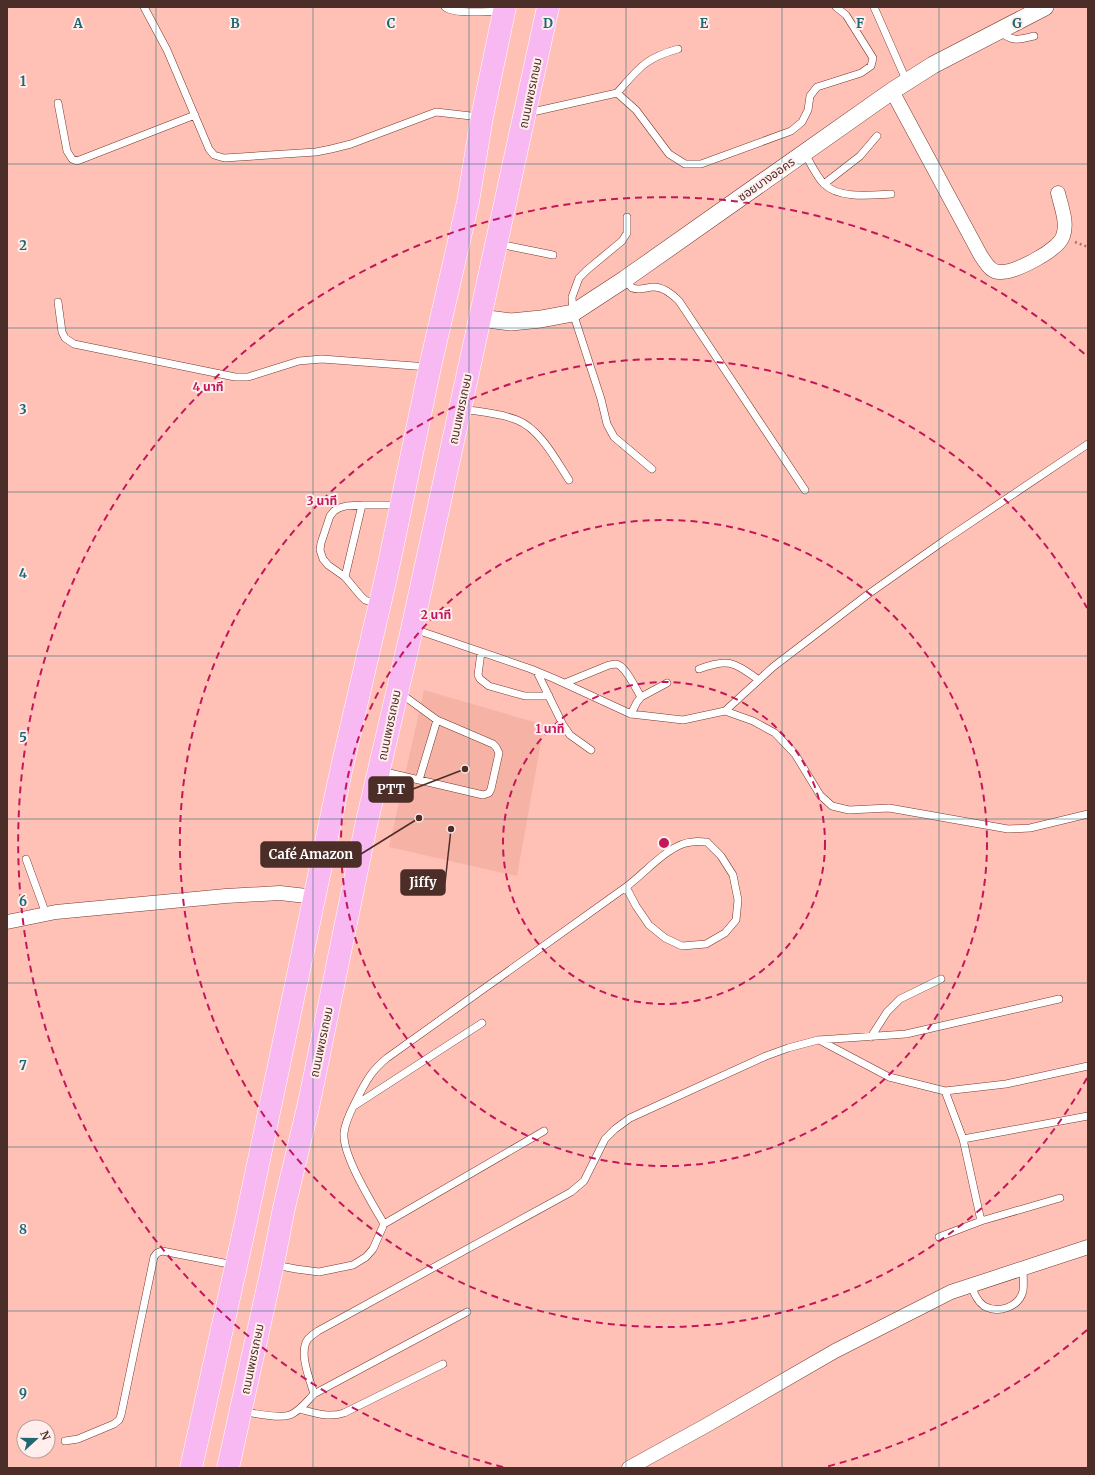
<svg xmlns="http://www.w3.org/2000/svg" width="1095" height="1475" viewBox="0 0 1095 1475" font-family="Merriweather,'Noto Sans Thai',serif">
<rect width="100%" height="100%" fill="#ffc0b5"/>
<path fill="#f6b2a5" d="M424,690L544,725L517,876L389,847Z"/>
<g fill="none" stroke-linecap="round" stroke-linejoin="round">
<defs>
<path id="service" d="M144,7L167,50L209,149L214,155L224,158L316,152L331,149L351,144L436,112L480,117
M445,7C453,15 489,11 502,11
M874,7L907,82
M999,31C1012,42 1018,40 1034,36
M617,93C639,68 645,58 678,49
M58,103L67,151L72,159L77,161L195,115
M528,113L617,93L636,110L669,154L685,164H701L791,131L802,122L808,110L810,96L817,87L861,73L871,66L873,58L846,15L836,7
M804,152C810,162 816,176 824,184C839,199 871,195 891,194
M824,184L860,156L877,136
M627,217V233L622,241L587,270L579,278L572,297L573,313L601,399L607,424L614,437L652,469
M499,244L553,255
M625,279L632,288C641,291 646,287 654,287C664,287 673,295 679,301L805,490
M58,302L62,332L65,338L74,344L235,377H248L299,361L322,359L428,367
M462,409C480,412 500,413 517,420C540,429 556,460 569,480
M345,577L362,505
M377,604L365,600L360,595L345,577L328,565L323,559L320,550L321,543L330,516L334,511L339,508L346,506L362,505H399
M414,629L531,669L555,679L631,714L683,720L725,711L773,667L867,595L945,540L1088,444
M481,652L478,675L480,679L489,686L525,696H549
M699,669C729,658 733,662 759,680
M537,672L563,725L570,735L591,750
M565,683L609,665C611,665 613,664 616,664C625,665 636,689 641,697
M725,711L753,721L775,733L795,754L820,795L832,806L849,810L889,808L1008,829L1030,828L1088,814
M631,714L637,702L641,697L667,683
M381,771L483,795L489,793L491,789L499,753L496,747L493,744L437,720L400,693
M419,780L437,720
M26,859L46,914
M871,1037L887,1012L900,999L941,979
M819,1040L889,1077L945,1091L1006,1084L1088,1066
M945,1091L963,1139L981,1221L1060,1198
M354,1106L482,1023
M963,1139L1088,1116
M384,1224C372,1203 342,1155 344,1133C345,1121 352,1109 357,1099C366,1081 372,1070 387,1058L626,887C644,874 670,843 692,842C697,841 702,842 707,842L721,856L733,875L738,900L736,920L725,933L706,944L682,946L665,938L649,925L636,906L626,887
M939,1237L981,1221
M275,1265L296,1269L319,1272L353,1265L366,1257L373,1249L384,1224L544,1131
M971,1285C974,1293 977,1301 984,1306C999,1314 1019,1307 1023,1291C1024,1284 1023,1275 1023,1268
M314,1394C310,1380 298,1352 308,1339C311,1336 315,1333 318,1331L571,1192L584,1181L605,1139L615,1129L630,1118L766,1056L788,1048L818,1040L906,1034L1059,999
M300,1409C315,1413 328,1418 344,1413L443,1364
M243,1412C256,1413 278,1419 290,1415C300,1411 307,1401 314,1394L467,1312
M65,1441L78,1439L114,1424L119,1420L121,1415L154,1257L157,1253L162,1251L234,1265"/>
<path id="minor" d="M892,91L981,256C986,263 991,273 1001,272C1016,272 1059,250 1063,236C1068,223 1061,206 1058,193
M7,922L56,912L226,896L280,893L315,897
M629,1468L707,1425L835,1351L951,1292L1088,1247"/>
<path id="tertiary" d="M480,318L511,322L541,319L573,313L625,279L892,91L933,65L1045,7"/>
<path id="primary" d="M191,1468L245,1226L341,771L387,573L430,367L468,202L482,117L505,7
M228,1468L273,1264L284,1208L309,1103L367,821L412,629L548,7"/>
</defs>
<use href="#service" stroke="#78372d" stroke-width="8"/>
<use href="#minor" stroke="#78372d" stroke-width="15"/>
<use href="#tertiary" stroke="#78372d" stroke-width="18"/>
<use href="#primary" stroke="#fff" stroke-width="23"/>
<path stroke="#a5776e" stroke-width="2.5" stroke-dasharray="2 3" stroke-linecap="butt" d="M1075,242L1088,247"/>
<use href="#service" stroke="#fff" stroke-width="7"/>
<use href="#minor" stroke="#fff" stroke-width="14"/>
<use href="#tertiary" stroke="#fff" stroke-width="17"/>
<use href="#primary" stroke="#f8b8f2" stroke-width="22"/>
</g>
<path fill="none" stroke="#1e6773" stroke-width="1" stroke-opacity="0.55" d="M156,7V1468M313,7V1468M469,7V1468M626,7V1468M782,7V1468M939,7V1468M7,164H1088M7,328H1088M7,492H1088M7,656H1088M7,819H1088M7,983H1088M7,1147H1088M7,1311H1088"/>
<g fill="none" stroke="#c2185b" stroke-width="2" stroke-dasharray="7 5">
<circle cx="664" cy="843" r="161"/>
<circle cx="664" cy="843" r="323"/>
<path d="M1087 1078A484 484 0 1 1 1087 608"/>
<path d="M1087 1330A645 645 0 0 1 825 1467M503 1467A645 645 0 1 1 1087 356"/>
</g>
<g text-anchor="middle" dominant-baseline="central" stroke-width="4" stroke-linejoin="round" paint-order="stroke">
<g font-size="12" fill="#4c2e28" stroke="#ffeeeb">
<text transform="translate(530 93) rotate(-78)">ถนนเพชรเกษม</text>
<text transform="translate(766 179) rotate(-35)">ซอยบางออคร</text>
<text transform="translate(460 409) rotate(-78)">ถนนเพชรเกษม</text>
<text transform="translate(389 725) rotate(-78)">ถนนเพชรเกษม</text>
<text transform="translate(321 1042) rotate(-78)">ถนนเพชรเกษม</text>
<text transform="translate(252 1359) rotate(-78)">ถนนเพชรเกษม</text>
</g>
</g>
<g font-size="13" text-anchor="middle" font-weight="bold" fill="#1e6773" stroke="#ffeeeb" stroke-width="4" stroke-linejoin="round" paint-order="stroke">
<text x="78" y="28">A</text>
<text x="235" y="28">B</text>
<text x="391" y="28">C</text>
<text x="548" y="28">D</text>
<text x="704" y="28">E</text>
<text x="860" y="28">F</text>
<text x="1017" y="28">G</text>
<text x="23" y="86">1</text>
<text x="23" y="250">2</text>
<text x="23" y="414">3</text>
<text x="23" y="578">4</text>
<text x="23" y="742">5</text>
<text x="23" y="906">6</text>
<text x="23" y="1070">7</text>
<text x="23" y="1234">8</text>
<text x="23" y="1398">9</text>
</g>
<circle cx="664" cy="843" r="6" fill="#c2185b" stroke="#ffeeeb" stroke-width="2"/>
<g font-size="12" text-anchor="middle" font-weight="bold" fill="#c2185b" stroke="#ffeeeb" stroke-width="4" stroke-linejoin="round" paint-order="stroke">
<text x="208" y="391">4 นาที</text>
<text x="322" y="505">3 นาที</text>
<text x="436" y="619">2 นาที</text>
<text x="550" y="733">1 นาที</text>
</g>
<path fill="none" stroke="#4c2e28" stroke-width="1.5" d="M465 769L413 789M419 818L361 854M451 829L445 883"/>
<g fill="#4c2e28" stroke="#ffeeeb" stroke-width="1.5">
<circle cx="465" cy="769" r="4"/>
<circle cx="419" cy="818" r="4"/>
<circle cx="451" cy="829" r="4"/>
</g>
<g fill="#4c2e28" stroke="#4c2e28" stroke-width="1.5">
<rect x="369" y="777" width="44" height="25" rx="4"/>
<rect x="261" y="842" width="100" height="25" rx="4"/>
<rect x="401" y="870" width="44" height="25" rx="4"/>
</g>
<g font-size="13" text-anchor="middle" font-weight="bold" fill="#fff">
<text x="391" y="794">PTT</text>
<text x="311" y="859">Café Amazon</text>
<text x="423" y="887">Jiffy</text>
</g>
<rect width="1095" height="1475" fill="none" stroke="#4c2e28" stroke-width="16"/>
<g transform="translate(36 1439) rotate(69)"><circle r="19" fill="#ffeeeb" stroke="#b7a19d"/>
<path d="M0-3L7 15L0 10L-7 15Z" fill="#1e6773"/>
<text y="-6" font-size="11" font-weight="bold" text-anchor="middle" fill="#4c2e28">N</text>
</g>
</svg>
